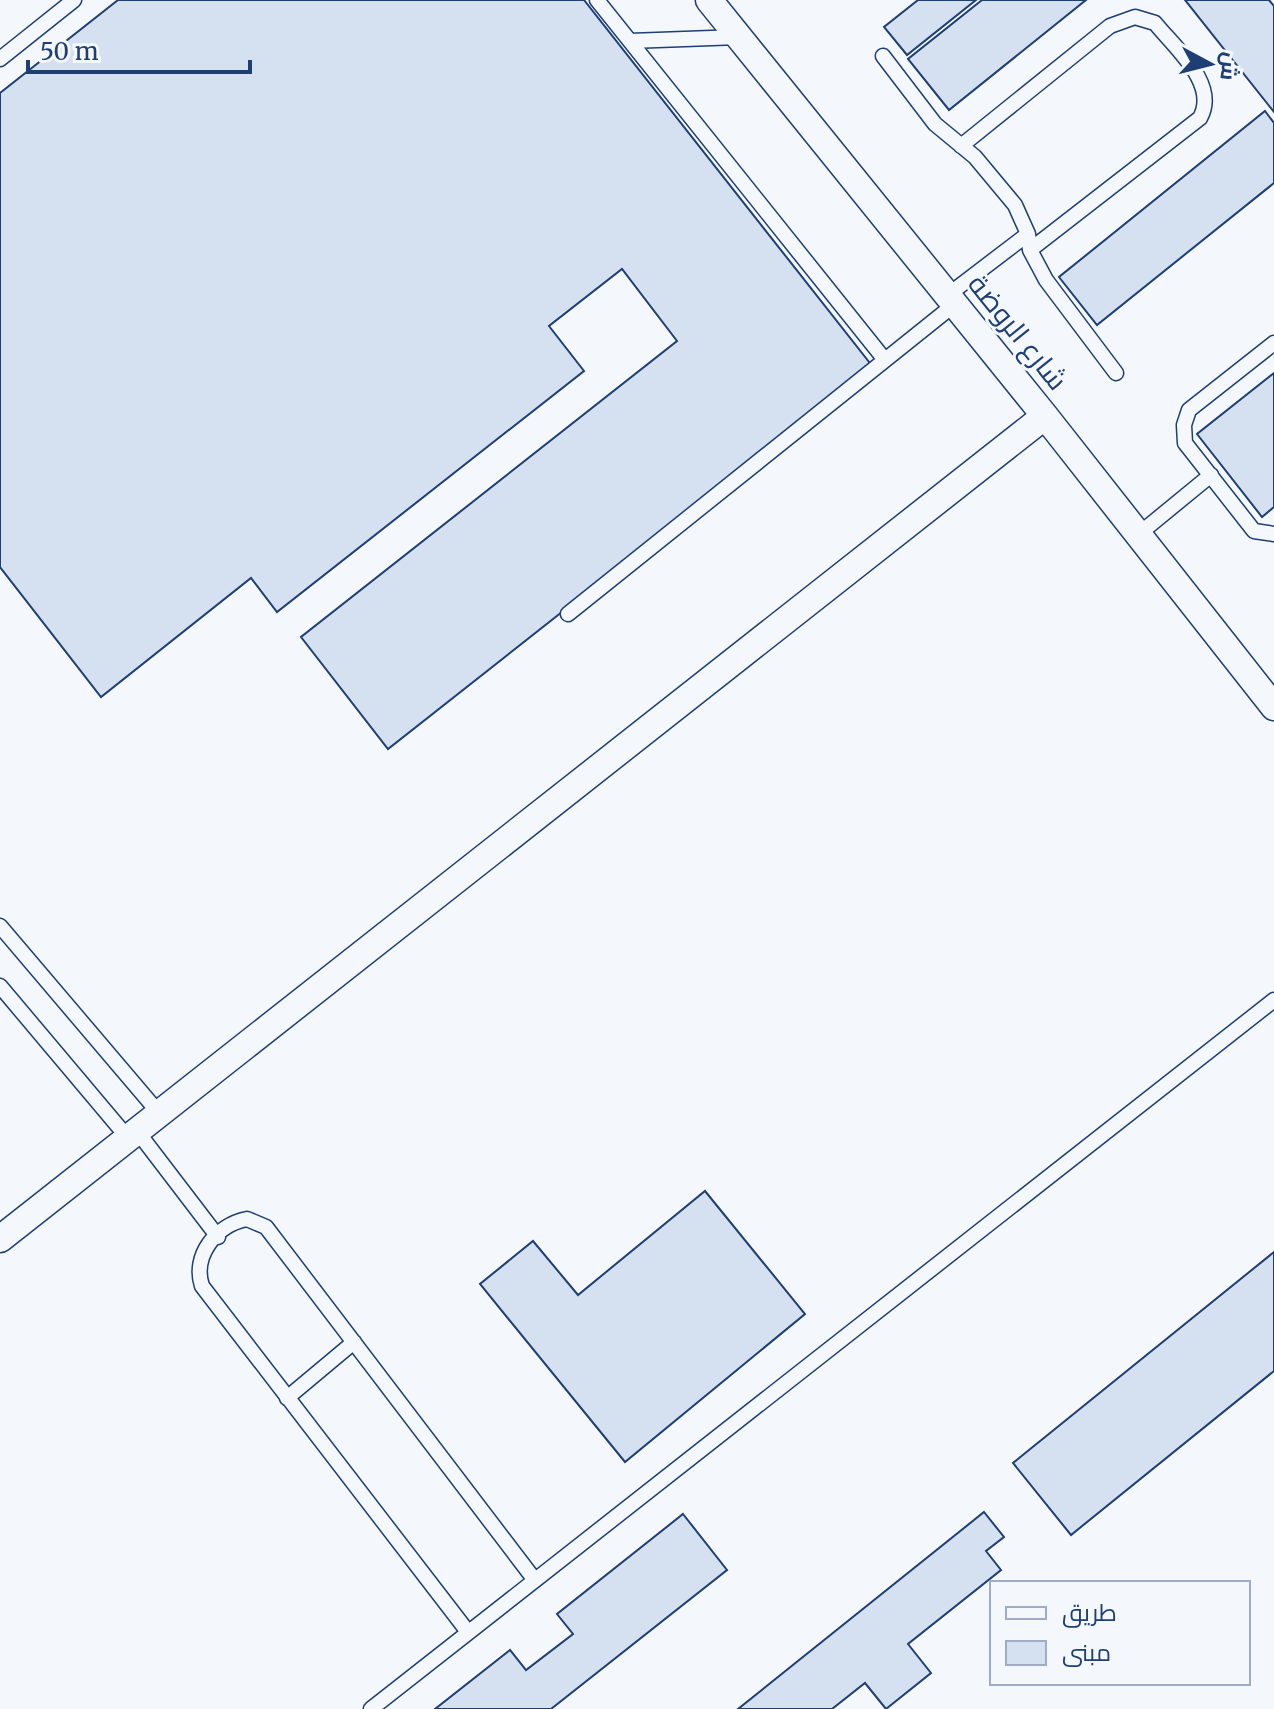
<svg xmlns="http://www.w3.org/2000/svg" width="1274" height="1709" viewBox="0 0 1274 1709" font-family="Merriweather,Cairo,serif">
<rect width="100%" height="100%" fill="#f4f7fb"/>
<path fill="#d5e0f0" stroke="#1d3f73" stroke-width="2" d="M118,0H584L873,367L388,749L301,637L677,341L622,269L549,326L584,371L277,612L251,578L101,697L0,567V93Z
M918,0H976L907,55L884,27Z
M982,0H1086L949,110L908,59Z
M1185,0H1269L1274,6V112Z
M1265,111L1274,123V183L1097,325L1059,277Z
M1274,373V507L1262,517L1197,434Z
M705,1191L805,1314L625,1462L480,1284L533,1241L578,1295Z
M1274,1252V1371L1071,1535L1013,1463Z
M984,1512L1004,1537L986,1551L1001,1570L908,1644L931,1673L886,1709L865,1683L832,1709H738Z
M683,1514L727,1570L551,1709H435L510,1650L526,1670L573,1634L557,1614Z"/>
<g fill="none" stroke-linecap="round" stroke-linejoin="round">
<defs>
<path id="service" d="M597,0L885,360
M630,41L739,37
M883,56L935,124L975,157L1015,205L1028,234L1030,250L1046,280L1116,373
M0,59L74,0
M961,146L1110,26L1135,17L1155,23C1175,48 1219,84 1200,118L1030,250
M948,295L1028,234
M1274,343L1189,410L1184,425L1185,443L1254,531L1274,534
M1139,534L1211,475
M568,614L955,304
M0,926L159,1113
M0,986L128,1138
M137,1131L218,1237
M287,1398L354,1342
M468,1632L202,1286C192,1256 216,1225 247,1219L266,1227L534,1579
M371,1709L1274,1000"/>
<path id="minor" d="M709,0L1045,416L1274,707
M0,1239L1045,416"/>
</defs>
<use href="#service" stroke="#1d3f73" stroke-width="17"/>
<use href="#minor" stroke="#1d3f73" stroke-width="29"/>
<use href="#service" stroke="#f4f7fb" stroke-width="14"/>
<use href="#minor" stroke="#f4f7fb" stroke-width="26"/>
</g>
<g text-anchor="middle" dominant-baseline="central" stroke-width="6" stroke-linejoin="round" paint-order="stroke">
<g font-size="28" fill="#1d3f73" stroke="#f4f7fb">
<text transform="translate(1018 332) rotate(51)">شارع الروضة</text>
</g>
</g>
<rect x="990" y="1581" width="260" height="104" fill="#f4f7fb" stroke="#9eadc5" stroke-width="2"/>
<rect x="1006" y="1607" width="40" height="12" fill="#f4f7fb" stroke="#9eadc5" stroke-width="2"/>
<text x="1062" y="1621" font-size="24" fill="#1d3f73">طريق</text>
<rect x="1006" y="1641" width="40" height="24" fill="#d5e0f0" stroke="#9eadc5" stroke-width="2"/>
<text x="1062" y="1661" font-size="24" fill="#1d3f73">مبنى</text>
<g transform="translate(1210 64) rotate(97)" stroke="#f4f7fb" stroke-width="6" paint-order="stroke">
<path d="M0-6L14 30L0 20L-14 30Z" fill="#1d3f73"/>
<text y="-12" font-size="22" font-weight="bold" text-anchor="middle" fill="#1d3f73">ش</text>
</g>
<path d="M28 60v12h222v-12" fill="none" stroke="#1d3f73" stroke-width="4"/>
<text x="40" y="60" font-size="24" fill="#1d3f73" stroke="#f4f7fb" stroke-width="6" paint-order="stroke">50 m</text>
</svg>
